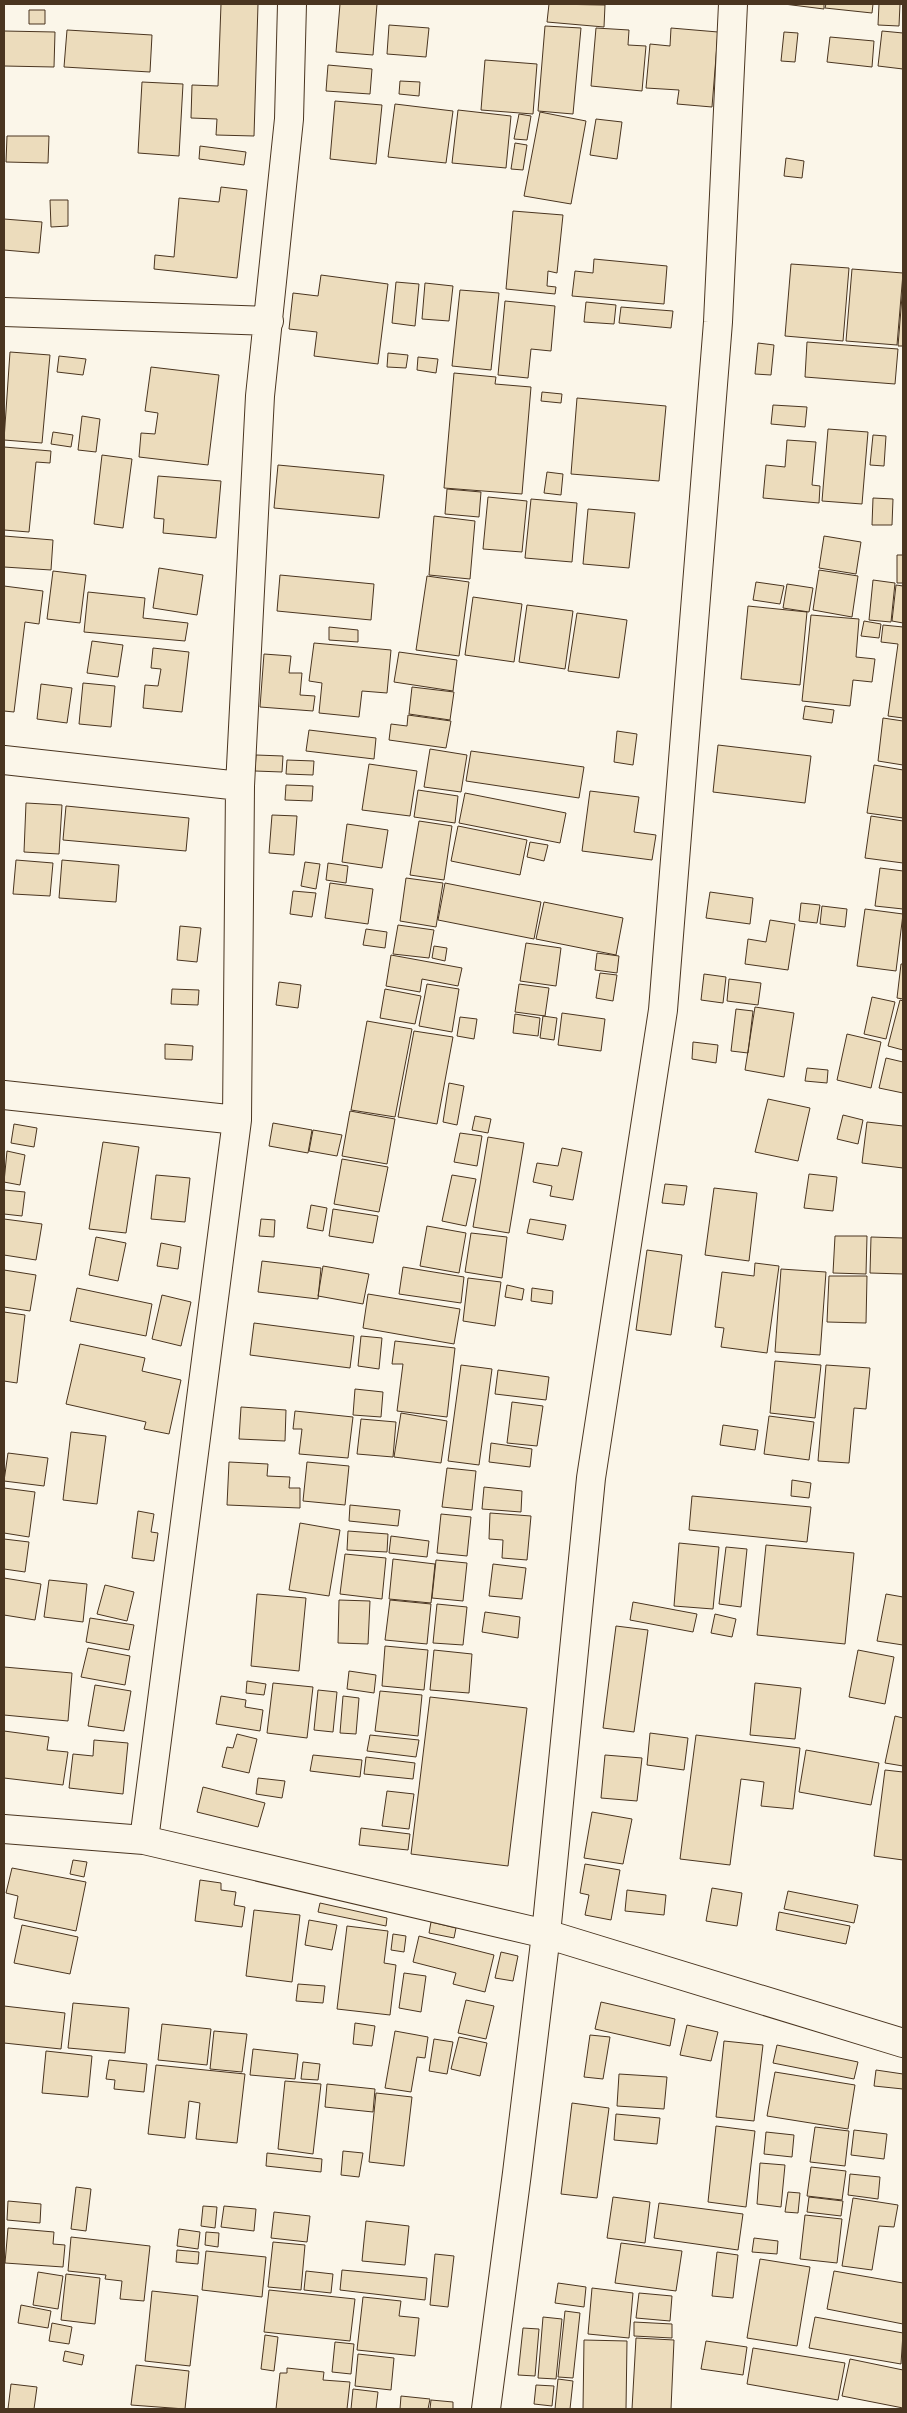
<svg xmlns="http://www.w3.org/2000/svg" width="907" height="2413" viewBox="0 0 907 2413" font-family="'Fira Sans',sans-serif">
<rect width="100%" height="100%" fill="#fbf6e9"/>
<path fill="#ecdcbc" stroke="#4a3520" d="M221,4H258L254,136L216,135L217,119L191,118L192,85L218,86Z
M340,4H377L373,55L336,52Z
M549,4L605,5L604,27L547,22Z
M784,4H824V9Z
M826,4H873L872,13L825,8Z
M879,4H900L899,26L878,25Z
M29,10H45V24H29Z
M389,25L429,28L426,57L387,54Z
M545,26L581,28L573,114L538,111Z
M596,28L629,30L628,45L646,46L642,91L591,86Z
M671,28L718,32L712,107L677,104L679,90L646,88L650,44L670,46Z
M67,30L152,35L150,72L64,67Z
M4,31L55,32L54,67L4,66Z
M882,31L903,33V69L878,66Z
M784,32L798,33L795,62L781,61Z
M830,37L874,41L872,67L827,62Z
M485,60L537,64L533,114L481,110Z
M328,65L372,69L370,94L326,91Z
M400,81L420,82L419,96L399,94Z
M142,82L183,84L179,156L138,153Z
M335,101L382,105L376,164L330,159Z
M395,104L453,111L446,163L388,157Z
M458,110L511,116L506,168L452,163Z
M540,112L586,121L571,204L524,196Z
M519,114L531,116L527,140L514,139Z
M596,119L622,122L617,159L590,155Z
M7,136H49L48,163L6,162Z
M515,143L527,145L523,170L511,169Z
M200,146L246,152L244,165L199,159Z
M786,158L804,161L802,178L784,176Z
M221,187L247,190L237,278L154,269L155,255L174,257L179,198L219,202Z
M50,200H68V226L51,227Z
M513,211L563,215L557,273L548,271L547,286L556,287L555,294L506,289Z
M4,219L42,222L39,253L4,250Z
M594,259L667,266L664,304L572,296L575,271L593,273Z
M791,264L849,268L843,341L785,336Z
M852,269L903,273L897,345L846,341Z
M321,275L388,284L378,364L314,356L317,332L289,329L293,293L318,296Z
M396,282L419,284L415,326L392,323Z
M425,283L453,286L449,321L422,319Z
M903,284V346H898Z
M460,290L499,293L491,370L452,366Z
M505,301L555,306L551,351L531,349L528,378L498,375Z
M586,302L616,305L614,324L584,322Z
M621,307L673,311L671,328L619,323Z
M807,342L898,349L895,384L805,377Z
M758,343L774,345L771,375L755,374Z
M10,352L50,355L42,443L4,440Z
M388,353L408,355L406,368L387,367Z
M59,356L86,359L83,375L57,372Z
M418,357L438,359L436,373L417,370Z
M151,367L219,375L208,465L139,457L141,433L155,434L158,413L145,411Z
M454,373L496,377L495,384L531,387L522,494L444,488Z
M542,392L562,394L561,403L541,401Z
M577,398L666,406L659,481L571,474Z
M773,405L807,407L805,427L771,424Z
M82,416L100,419L96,452L78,450Z
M828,429L868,432L862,504L822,501Z
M53,432L73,435L71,447L51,444Z
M873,435L886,436L884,466L870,465Z
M787,440L816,442L812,485L820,486L819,503L763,498L766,465L785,467Z
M4,447L51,451L50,463L36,462L29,532L4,530Z
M102,455L132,459L123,528L94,524Z
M278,465L384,475L379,518L274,508Z
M547,472L563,474L561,495L544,493Z
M158,476L221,481L216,538L163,533L164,519L154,518Z
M447,489L481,492L479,517L445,514Z
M488,497L527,501L522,552L483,549Z
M873,498L893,499L892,525H872Z
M531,499L577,503L572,562L525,558Z
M588,509L635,513L629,568L583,564Z
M434,516L475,521L470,579L429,575Z
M4,536L53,540L51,570L4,567Z
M824,536L861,542L856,574L819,568Z
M897,555H903V583H897Z
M159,568L203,575L197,615L153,608Z
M819,570L858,576L852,617L813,610Z
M53,571L86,575L80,623L47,619Z
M280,575L374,584L371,620L277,611Z
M427,576L469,582L459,656L416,650Z
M873,580L895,583L891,622L869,620Z
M756,582L784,586L780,604L753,600Z
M787,584L813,588L809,612L783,608Z
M896,585L903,586V623L892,621Z
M4,586L43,591L39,624L25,622L14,712L4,711Z
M88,592L145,598L143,618L188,623L185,641L84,632Z
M473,597L522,604L514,662L465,655Z
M527,605L573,611L565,669L519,662Z
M748,606L807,612L800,685L741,679Z
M577,613L627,620L619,678L568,671Z
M811,615L859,619L856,657L875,659L872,682L853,680L850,706L802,701Z
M864,621L881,624L879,638L861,636Z
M883,625L903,627V718L888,716L898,644L881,642Z
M329,627L358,630V642L329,640Z
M92,641L123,645L118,677L87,673Z
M314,643L391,650L387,693L362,691L359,717L319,713L322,683L309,681Z
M153,648L189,652L182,712L143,708L145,685L158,686L161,669L151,668Z
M399,652L457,660L453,691L394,682Z
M264,654L291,656L289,673H302L300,695L315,696L313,711L260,707Z
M83,683L115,686L111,727L79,724Z
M41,684L72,688L67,723L37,719Z
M412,687L454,692L450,720L409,714Z
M805,706L834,710L832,723L803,719Z
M408,715L451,721L446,748L389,740L391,724L407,726Z
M883,718L903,721V765L878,761Z
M309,730L376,738L374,759L306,751Z
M617,731L637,734L633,765L614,762Z
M718,745L811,756L805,803L713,792Z
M430,749L467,755L461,792L424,787Z
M471,751L584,767L579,798L466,781Z
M256,755L283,756L282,772L255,771Z
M287,760L314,761L313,775L286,774Z
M369,764L417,771L410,816L362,810Z
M874,765L903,770V818L867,813Z
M286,785L313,786L312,801L285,800Z
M418,790L458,796L455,823L414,817Z
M590,791L639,797L634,832L656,835L652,860L582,851Z
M465,793L566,813L560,843L459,823Z
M26,803L62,805L59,854L24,852Z
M66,806L189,818L186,851L63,840Z
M272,815L297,816L294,855L269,853Z
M871,816L903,821V863L865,858Z
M419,821L452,826L444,880L410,875Z
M347,824L388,830L382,868L342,862Z
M458,826L527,840L520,875L451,861Z
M530,842L548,845L544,861L527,857Z
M16,860L53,863L50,896L13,894Z
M62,860L119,865L116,902L59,898Z
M305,862L320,864L316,889L301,886Z
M328,863L348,866L346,883L326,880Z
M880,868L903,871V909L875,906Z
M406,878L443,883L436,927L400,921Z
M330,883L373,889L368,924L325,918Z
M445,883L541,902L534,939L438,920Z
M293,891L316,893L312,917L290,914Z
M710,892L753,898L750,924L706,918Z
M544,902L623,918L616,955L536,939Z
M801,903L820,905L817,923L799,921Z
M822,906L847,909L845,927L820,924Z
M865,909L903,914L896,971L857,966Z
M770,920L795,924L788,970L745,964L748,939L766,942Z
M398,925L434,930L429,958L393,954Z
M180,926L201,928L197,962L177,960Z
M366,929L387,932L385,948L363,945Z
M526,943L561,948L556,986L520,981Z
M434,946L447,948L445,961L432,958Z
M597,953L619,956L617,973L595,970Z
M391,955L462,968L458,986L422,979L420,992L386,986Z
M901,964H903V999L897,998Z
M600,973L617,975L613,1001L596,998Z
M704,974L726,977L723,1003L701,1000Z
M729,979L761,983L758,1005L727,1001Z
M279,982L301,985L298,1008L276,1005Z
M427,984L459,989L452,1032L419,1026Z
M519,984L549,988L545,1016L515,1012Z
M172,989L199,990L198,1005L171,1004Z
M385,989L421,996L415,1024L380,1018Z
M872,997L895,1002L886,1039L864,1034Z
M900,1000L903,1001V1050L888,1046Z
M755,1007L794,1013L784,1077L745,1070Z
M736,1009L753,1011L748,1053L731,1051Z
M562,1013L605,1019L601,1051L558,1045Z
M515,1014L540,1018L538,1036L513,1033Z
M543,1016L557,1018L554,1040L540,1038Z
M460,1017L477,1019L474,1039L457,1036Z
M367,1021L412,1029L395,1117L351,1110Z
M414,1031L453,1037L437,1124L398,1117Z
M847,1034L881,1042L871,1088L837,1080Z
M693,1042L718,1045L716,1063L692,1059Z
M165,1044L193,1046L192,1060L165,1059Z
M886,1058L903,1062V1093L879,1088Z
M807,1068L828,1070L827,1083L805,1081Z
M449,1083L464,1086L457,1125L443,1122Z
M768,1099L810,1108L798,1161L755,1152Z
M350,1111L395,1119L387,1164L342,1156Z
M843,1115L863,1120L858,1144L837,1139Z
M475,1116L491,1119L488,1133L472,1130Z
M867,1122L903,1126V1168L862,1163Z
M273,1123L312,1130L308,1153L269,1146Z
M14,1124L37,1128L34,1147L11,1143Z
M313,1130L342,1135L337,1156L309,1151Z
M460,1133L482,1136L477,1166L454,1162Z
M488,1137L524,1143L509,1233L473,1227Z
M103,1142L139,1147L126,1233L89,1229Z
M562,1148L582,1152L573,1200L550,1196L552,1186L533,1182L537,1163L558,1166Z
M7,1151L25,1155L20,1185L4,1182Z
M342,1159L388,1167L379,1212L334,1204Z
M809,1174L837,1177L833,1211L804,1208Z
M156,1175L190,1178L185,1222L151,1219Z
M452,1175L476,1179L466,1226L442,1221Z
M665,1184L687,1186L684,1205L662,1203Z
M714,1188L757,1193L749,1261L705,1255Z
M4,1190L25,1192L22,1216L4,1214Z
M311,1205L327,1208L323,1231L307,1228Z
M333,1209L378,1216L373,1243L329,1236Z
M4,1219L42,1224L36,1260L4,1255Z
M261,1219L275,1220L274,1237L259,1236Z
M530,1219L566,1225L563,1240L527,1233Z
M427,1226L466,1233L459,1273L420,1266Z
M471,1233L507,1237L502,1278L465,1272Z
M835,1236H867L866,1274L833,1273Z
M96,1237L126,1243L118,1281L89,1275Z
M871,1237L903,1238V1274L870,1273Z
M161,1243L181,1247L178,1269L157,1266Z
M647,1250L682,1255L671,1335L636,1330Z
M262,1261L321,1268L318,1299L258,1292Z
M755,1263L779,1266L767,1353L721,1347L724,1328L715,1327L722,1272L754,1276Z
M323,1266L369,1274L363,1304L318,1296Z
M403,1267L464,1277L461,1303L399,1294Z
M781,1269L826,1272L820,1355L775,1352Z
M4,1270L36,1275L30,1311L4,1307Z
M829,1276H867L866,1323L827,1322Z
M468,1278L501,1282L495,1326L463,1321Z
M507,1285L524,1289L522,1300L505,1297Z
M77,1288L152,1304L146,1336L70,1321Z
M532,1288L553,1291L552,1304L531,1301Z
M368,1294L460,1309L454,1344L363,1328Z
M162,1295L191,1302L181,1346L152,1339Z
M4,1312L25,1315L17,1383L4,1381Z
M254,1323L354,1336L350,1368L250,1355Z
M361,1336L382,1338L379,1369L358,1366Z
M395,1341L455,1348L447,1417L397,1411L403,1364H392Z
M80,1344L145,1358L142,1371L181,1380L169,1434L144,1429L146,1422L66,1404Z
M775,1361L821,1365L815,1418L770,1413Z
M461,1365L492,1369L479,1465L448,1461Z
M826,1365L870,1368L866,1409L854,1408L849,1463L818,1461Z
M498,1370L549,1377L546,1400L495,1394Z
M355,1389L383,1392L381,1417L353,1415Z
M512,1402L543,1406L537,1446L507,1443Z
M241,1407L286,1410L285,1441L239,1439Z
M295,1411L353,1417L348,1458L299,1454L302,1429H293Z
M401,1413L447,1421L441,1463L394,1457Z
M769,1416L814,1422L809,1460L764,1454Z
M361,1419L396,1422L393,1457L357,1454Z
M723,1425L758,1430L755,1450L720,1445Z
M71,1432L106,1436L97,1504L63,1500Z
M491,1443L532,1449L530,1467L489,1462Z
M8,1453L48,1458L44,1486L4,1481Z
M229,1462L268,1464L267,1476L290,1477L289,1488H300V1508L227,1505Z
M307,1462L349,1466L345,1505L303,1501Z
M447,1468L476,1471L472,1510L442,1507Z
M792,1480L811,1483L809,1498L791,1496Z
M484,1487L522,1491L521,1512L482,1509Z
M4,1488L35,1492L29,1537L4,1533Z
M692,1496L811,1507L807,1542L689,1530Z
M350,1505L400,1510L398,1526L349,1521Z
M138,1511L154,1514L151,1532L158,1533L154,1561L132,1558Z
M490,1513L531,1516L527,1560L502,1558L503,1540L489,1539Z
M441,1514L471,1517L467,1556L437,1553Z
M300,1523L340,1530L329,1596L289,1590Z
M348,1531L388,1534L387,1552L347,1550Z
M391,1536L429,1541L427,1557L389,1553Z
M4,1539L29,1542L25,1572L4,1569Z
M679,1543L719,1547L713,1609L674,1606Z
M766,1545L854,1553L845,1644L757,1635Z
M726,1547L747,1549L741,1607L719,1604Z
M345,1554L386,1558L382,1599L340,1594Z
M393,1559L435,1564L431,1603L389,1599Z
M436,1560L467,1563L463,1601L432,1598Z
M493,1564L526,1568L522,1599L489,1596Z
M4,1578L41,1584L35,1620L4,1615Z
M49,1580L87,1584L83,1622L44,1617Z
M105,1585L134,1592L127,1621L97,1614Z
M257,1594L306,1598L299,1671L251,1666Z
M886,1594L903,1597V1645L877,1641Z
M339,1600L370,1601L368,1644L338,1643Z
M390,1600L431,1604L427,1644L385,1640Z
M633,1602L697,1614L693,1632L630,1620Z
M437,1604L467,1607L463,1645L433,1643Z
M485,1612L520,1617L518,1638L482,1632Z
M715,1614L736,1619L732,1637L711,1633Z
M90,1618L134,1625L129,1650L86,1642Z
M616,1626L648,1630L634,1732L603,1728Z
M385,1646L428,1650L424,1690L382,1686Z
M88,1648L130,1656L125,1685L81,1677Z
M434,1650L472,1654L469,1693L430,1690Z
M858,1650L894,1657L885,1704L849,1697Z
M4,1667L72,1673L68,1721L4,1715Z
M349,1671L376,1675L374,1693L347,1689Z
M247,1681L266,1684L264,1695L246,1693Z
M273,1683L313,1687L307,1738L267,1733Z
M755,1683L801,1688L795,1739L750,1735Z
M95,1685L131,1691L124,1731L88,1726Z
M318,1690L337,1692L333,1732L314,1730Z
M380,1691L422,1695L418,1736L375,1731Z
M221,1696L246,1700L245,1707L263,1710L260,1731L216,1724Z
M343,1696L359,1698L356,1734L340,1733Z
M430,1697L527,1708L508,1866L411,1854Z
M895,1716L903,1718V1766L885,1763Z
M4,1731L49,1737L47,1750L68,1752L63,1785L4,1778Z
M650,1733L688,1738L684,1770L647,1765Z
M237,1734L257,1739L249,1773L222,1767L227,1747L233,1748Z
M370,1735L419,1740L416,1757L367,1751Z
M696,1735L800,1748L793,1809L761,1806L764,1782L741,1779L730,1865L680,1859Z
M94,1740L128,1743L123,1794L69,1788L73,1754L93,1756Z
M806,1750L879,1763L871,1805L799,1792Z
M313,1755L362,1760L360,1777L310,1771Z
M605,1755L642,1758L637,1801L601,1798Z
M366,1757L415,1763L413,1779L364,1774Z
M885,1770L903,1772V1860L874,1856Z
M258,1778L285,1781L282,1798L256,1794Z
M203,1787L265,1803L258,1827L197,1812Z
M387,1791L414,1794L409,1829L382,1826Z
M592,1812L632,1819L623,1864L584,1858Z
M361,1828L410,1834L408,1850L359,1845Z
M73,1860L87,1862L84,1877L70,1874Z
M585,1864L620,1870L611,1920L585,1915L589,1895L580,1893Z
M12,1868L86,1882L76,1931L14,1918L18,1896L6,1893Z
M200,1880L221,1883V1890L236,1892L234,1905L245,1907L242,1927L195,1921Z
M712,1888L742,1893L737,1926L706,1921Z
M627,1890L666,1895L664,1915L625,1911Z
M788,1891L858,1905L854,1923L784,1909Z
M320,1903L387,1918L386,1926L318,1912Z
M254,1910L300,1915L292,1982L246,1976Z
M779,1912L850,1926L846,1944L776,1930Z
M309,1920L337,1925L332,1950L305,1945Z
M431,1922L456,1928L454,1938L429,1933Z
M22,1925L78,1937L70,1974L14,1963Z
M347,1926L388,1931L384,1963L396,1965L390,2015L337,2009Z
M393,1934L406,1936L404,1952L391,1950Z
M419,1936L494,1955L485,1992L453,1984L456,1973L413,1962Z
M501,1952L518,1956L513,1981L495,1978Z
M404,1973L426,1976L421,2012L399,2008Z
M298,1984L325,1986L323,2003L296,2001Z
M466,2000L494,2006L486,2039L458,2033Z
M601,2002L675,2019L670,2046L595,2029Z
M73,2003L129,2008L125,2053L68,2048Z
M4,2006L65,2013L61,2049L4,2043Z
M355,2023L375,2026L372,2046L353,2044Z
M162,2024L211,2029L207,2065L158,2060Z
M687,2025L718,2032L711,2061L680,2055Z
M214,2031L247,2034L242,2072L210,2069Z
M395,2031L428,2037L425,2058L417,2057L411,2092L385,2088Z
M590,2035L610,2037L603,2079L584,2077Z
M459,2037L487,2043L480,2076L451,2069Z
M434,2039L453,2042L447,2074L429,2071Z
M724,2041L763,2045L754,2121L716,2117Z
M777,2045L858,2062L854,2079L773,2063Z
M253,2049L298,2054L295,2079L250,2075Z
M46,2051L92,2056L88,2097L42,2093Z
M109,2060L147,2064L144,2092L114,2089L115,2080L106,2079Z
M303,2062L320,2064L318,2080L301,2079Z
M156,2065L245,2074L237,2143L196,2139L200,2103L189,2101L185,2138L148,2134Z
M876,2070L903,2074V2089L874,2086Z
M775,2072L855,2085L848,2129L767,2116Z
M619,2074L667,2077L664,2109L617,2106Z
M285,2081L321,2084L313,2154L278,2149Z
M327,2084L375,2089L373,2112L325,2107Z
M376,2093L412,2097L404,2166L369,2162Z
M572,2103L609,2108L597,2198L561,2194Z
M616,2114L660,2118L657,2144L614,2140Z
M716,2126L755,2131L746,2207L708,2202Z
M815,2127L849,2131L845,2166L810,2162Z
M854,2130L887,2134L884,2159L851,2155Z
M766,2132L794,2135L792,2157L764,2154Z
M343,2151L363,2153L359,2177L341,2175Z
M267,2153L322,2159L321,2172L266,2166Z
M760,2163L785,2165L781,2207L757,2204Z
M811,2167L846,2171L842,2200L807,2196Z
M850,2174L880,2177L878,2199L848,2195Z
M76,2187L91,2189L86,2231L71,2229Z
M788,2192L800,2193L798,2213L785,2212Z
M613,2197L650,2202L645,2243L607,2238Z
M809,2197L843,2201L841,2216L807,2212Z
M853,2198L898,2205L894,2227L879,2226L872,2270L842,2266Z
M8,2201L41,2204L40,2223L7,2220Z
M659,2203L743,2214L738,2250L654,2238Z
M203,2206L217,2207L215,2228L201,2226Z
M224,2206L256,2209L254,2231L221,2227Z
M274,2212L310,2216L307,2242L271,2238Z
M805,2215L842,2219L837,2263L800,2259Z
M366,2221L409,2226L405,2265L362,2261Z
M8,2228L54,2232L53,2244L65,2245L63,2267L5,2263Z
M179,2229L200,2232L198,2249L177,2246Z
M206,2232L219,2233L218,2247L205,2245Z
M71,2237L150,2246L144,2301L120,2299L122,2281L105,2279L106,2275L68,2271Z
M754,2238L778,2241L777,2254L752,2252Z
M273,2242L305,2245L301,2290L268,2287Z
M621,2243L682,2251L676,2291L615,2283Z
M177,2250L199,2252L198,2264L176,2262Z
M206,2251L266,2257L262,2297L202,2290Z
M717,2252L738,2255L733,2298L712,2296Z
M435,2254L454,2256L448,2307L430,2305Z
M760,2259L810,2267L797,2346L747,2338Z
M342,2270L427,2278L425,2300L340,2290Z
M306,2271L333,2274L331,2293L304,2290Z
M834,2271L903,2283V2324L827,2309Z
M38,2272L63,2276L58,2309L33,2305Z
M66,2274L100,2278L95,2324L61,2320Z
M558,2283L586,2287L584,2307L555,2303Z
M592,2288L633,2293L629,2338L588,2334Z
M269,2290L355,2299L350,2341L264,2332Z
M152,2291L198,2296L190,2366L145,2361Z
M639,2293L672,2296L670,2321L636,2318Z
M363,2297L401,2301L399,2316L419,2318L415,2356L357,2350Z
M21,2305L51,2311L48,2328L18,2323Z
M565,2311L580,2313L573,2378L558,2377Z
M543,2317L562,2319L556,2379L538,2378Z
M815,2317L903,2333L901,2364L809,2348Z
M634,2322L672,2324V2338L634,2336Z
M52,2323L72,2327L69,2344L49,2341Z
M523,2328L539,2329L535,2376L518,2375Z
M265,2335L278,2337L274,2371L261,2369Z
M636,2338L674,2340L671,2409H632Z
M584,2340L627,2341L626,2409H583Z
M706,2341L747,2347L743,2375L701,2369Z
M335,2342L354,2344L351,2374L332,2372Z
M753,2348L845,2363L838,2400L747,2384Z
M65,2351L84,2355L82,2365L63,2361Z
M358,2354L394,2358L391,2390L355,2386Z
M850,2359L903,2370V2408L842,2396Z
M136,2365L189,2371L185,2409L131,2405Z
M287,2368L324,2372L323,2380L350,2382L347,2409H276L280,2373H287Z
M558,2379L573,2381L570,2409H555Z
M11,2384L37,2387L34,2409H8Z
M536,2385L554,2386L552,2406L534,2404Z
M353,2389L378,2392L376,2409H351Z
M401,2396L430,2399L428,2409H400Z
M431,2400L453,2402V2409H430Z"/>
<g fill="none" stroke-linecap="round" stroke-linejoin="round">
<defs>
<path id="street" d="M4,312L269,321
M4,760L240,786
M4,1095L237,1120
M4,1829L144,1840L546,1934L903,2043
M144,1840L237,1120L240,786L260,396L289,119L292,4
M486,2409L517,2173L546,1934L591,1478L663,1010L718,322L733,4"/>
</defs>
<use href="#street" stroke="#4a3520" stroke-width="30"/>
<use href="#street" stroke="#fbf6e9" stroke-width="28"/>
</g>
<rect width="907" height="2413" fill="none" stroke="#4a3520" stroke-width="10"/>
</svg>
